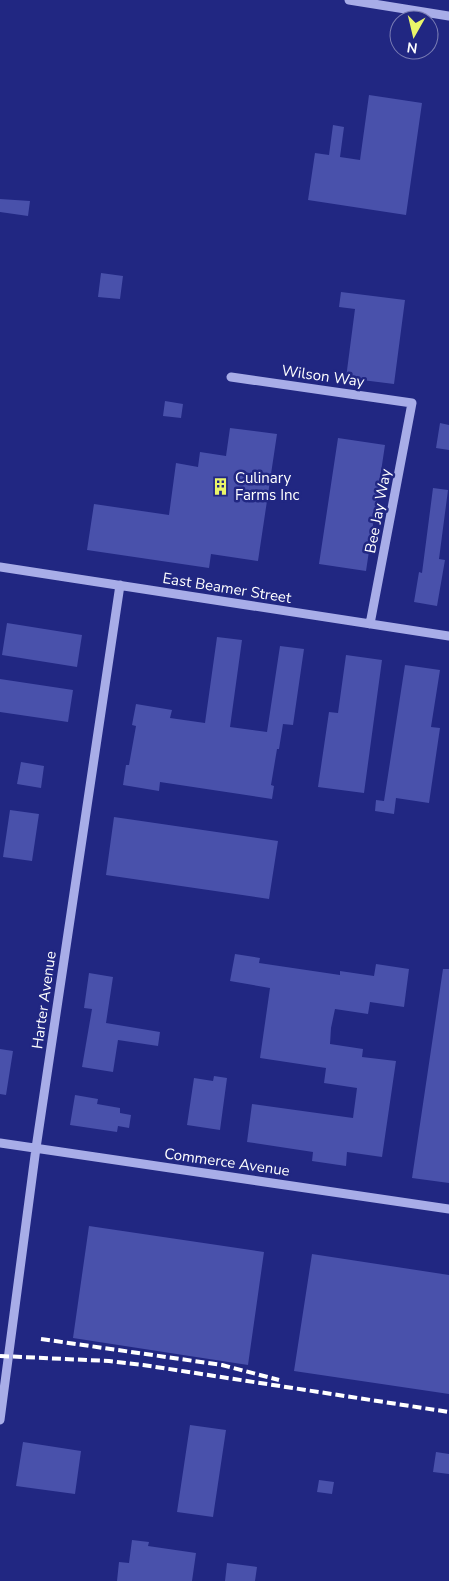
<svg xmlns="http://www.w3.org/2000/svg" width="449" height="1581" viewBox="0 0 449 1581" font-family="'Nunito Sans',sans-serif">
<rect width="100%" height="100%" fill="#212782"/>
<path fill="#4951ab" d="M369,95L422,103L406,215L308,200L315,153L329,155L333,125L344,127L340,157L360,160Z
M0,199L30,201L28,216L0,212Z
M101,273L123,276L120,299L98,297Z
M341,292L405,300L394,384L346,378L355,309L339,307Z
M165,401L183,404L181,418L163,416Z
M440,423L449,425V450L436,448Z
M230,428L277,434L258,561L211,554L209,568L87,550L94,504L169,515L176,463L198,467L200,452L226,456Z
M338,438L385,445L366,571L319,564Z
M433,488L448,490L439,559L445,560L437,606L414,602L419,572L422,573Z
M7,623L82,635L77,667L2,655Z
M217,637L242,640L230,727L267,732L280,646L304,649L293,725L283,724L279,749H277L271,785L274,786L272,799L160,782L159,791L123,785L126,765H129L136,726L132,725L136,704L172,710L170,718L205,723Z
M346,655L382,660L364,793L318,787L329,712L338,713Z
M405,665L440,670L431,727L440,728L429,803L396,798L394,814L375,811L376,800L384,801Z
M0,679L73,690L68,722L0,712Z
M21,762L44,766L41,788L17,784Z
M10,810L39,814L32,861L3,857Z
M114,817L278,841L269,899L106,875Z
M235,954L260,958L259,963L340,975V971L374,976L376,964L409,969L404,1007L370,1002L368,1014L335,1009L331,1028L330,1044L363,1049L362,1057L396,1061L382,1157L347,1152L346,1166L312,1161L313,1152L247,1142L252,1104L353,1118L357,1088L324,1083L326,1068L260,1058L270,988L230,981Z
M443,969H449V1183L412,1178Z
M89,973L113,977L106,1023L160,1032L158,1046L118,1040L113,1072L82,1067L92,1009L84,1008Z
M0,1049L13,1051L6,1095L0,1094Z
M214,1076L227,1078L220,1130L187,1125L194,1078L213,1081Z
M75,1095L98,1099L97,1104L120,1108V1113L131,1115L129,1128L118,1126L117,1132L70,1125Z
M89,1226L264,1252L248,1365L73,1338Z
M312,1254L449,1275V1394L294,1371Z
M190,1425L226,1430L213,1517L177,1512Z
M23,1442L81,1451L75,1494L16,1486Z
M436,1452L449,1454V1474L433,1472Z
M319,1480L334,1482L332,1494L317,1492Z
M132,1540L149,1542L148,1546L196,1553L192,1581H117L119,1562L129,1563Z
M227,1563L257,1567L255,1581H225Z"/>
<g fill="none" stroke-linecap="round" stroke-linejoin="round">
<path stroke="#a8ade8" stroke-width="9" d="M349,0L449,16
M231,377L412,403L370,624
M0,567L449,636
M0,1143L449,1209
M0,1420L36,1148L120,585"/>
<path stroke="#fff" stroke-width="4" stroke-dasharray="9 4" stroke-linecap="butt" d="M41,1339L222,1365L279,1380
M0,1356L109,1361L143,1365L449,1412"/>
</g>
<defs>
<symbol id="building-bare" viewBox="-9 -9 18 18"><path d="M-4-6H4V6H1V3H-1V6H-4ZM-2.5-4.3h1.7v1.8h-1.7ZM.8-4.3h1.7v1.8H.8ZM-2.5-1h1.7V.8h-1.7ZM.8-1h1.7V.8H.8Z" fill="#eaf569" stroke="#212782" stroke-width="2.5" paint-order="stroke"/></symbol>
</defs>
<g fill-rule="evenodd">
<use href="#building-bare" x="208" y="474" width="25" height="25"/>
</g>
<g text-anchor="middle" dominant-baseline="central" stroke-width="5" stroke-linejoin="round" paint-order="stroke">
<g font-size="15" fill="#fff" stroke="#212782">
<text transform="translate(323 376) rotate(8)">Wilson Way</text>
<text transform="translate(378 511) rotate(-79)">Bee Jay Way</text>
<text transform="translate(227 588) rotate(9)">East Beamer Street</text>
<text transform="translate(44 1000) rotate(-82)">Harter Avenue</text>
<text transform="translate(227 1162) rotate(8)">Commerce Avenue</text>
</g>
<g font-size="15" fill="#fff" stroke="#212782" text-anchor="start">
<text x="235" y="478">Culinary<tspan x="235" dy="17">Farms Inc</tspan></text>
</g>
</g>
<g transform="translate(414 35) rotate(188)"><circle r="24" fill="#212782" stroke="#7a7db4"/>
<path d="M0-4L9 19L0 12L-9 19Z" fill="#eaf569"/>
<text y="-8" font-size="14" font-weight="bold" text-anchor="middle" fill="#ffffff">N</text>
</g>
</svg>
